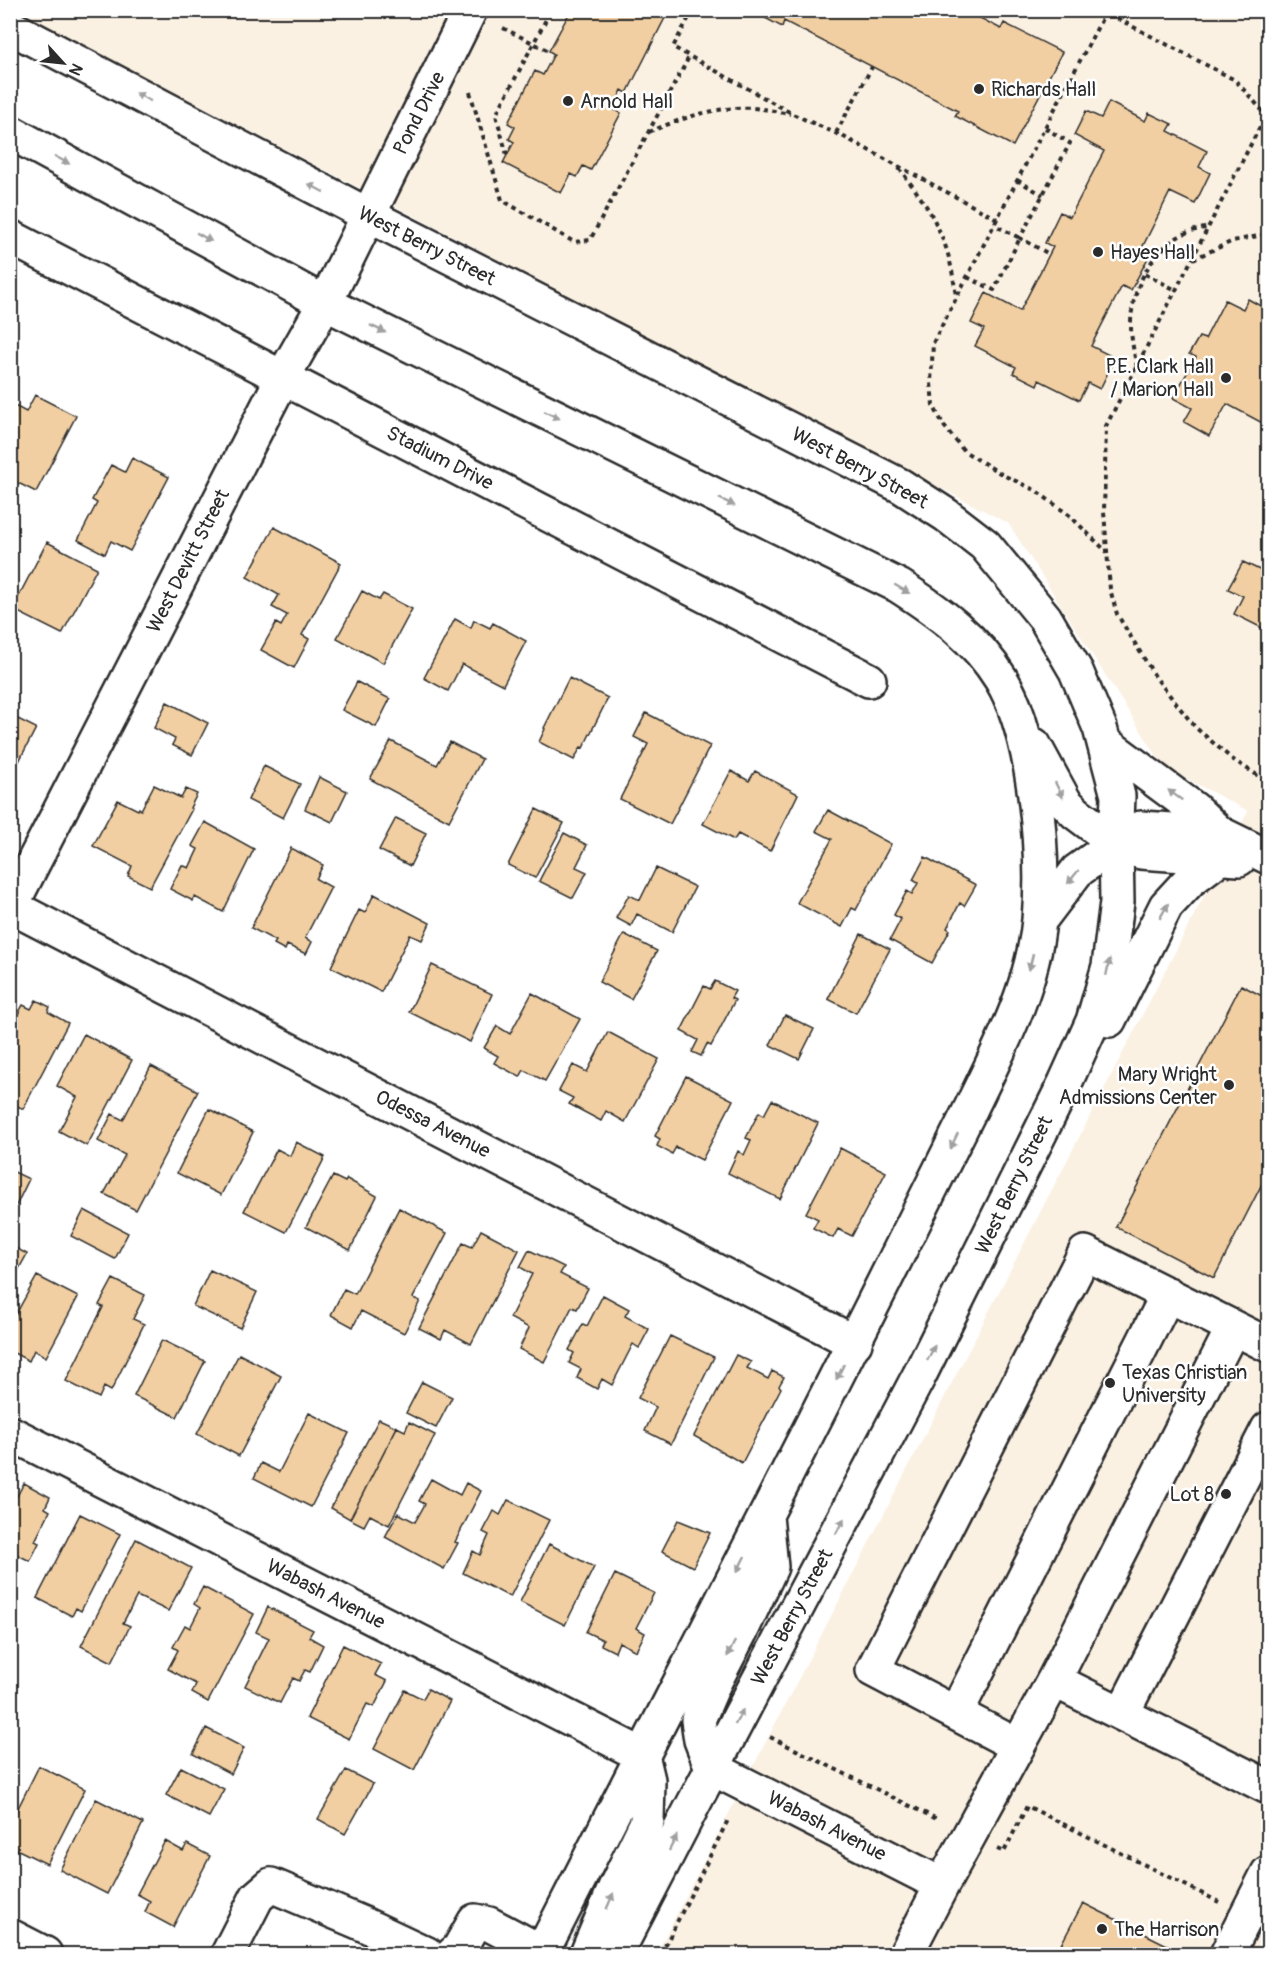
<svg xmlns="http://www.w3.org/2000/svg" width="1279" height="1965" viewBox="0 0 1279 1965" font-family="Pangolin,sans-serif">
<rect width="100%" height="100%" fill="#fff"/>
<filter id="ink" filterUnits="userSpaceOnUse"><feTurbulence type="fractalNoise" baseFrequency=".0167" numOctaves="2"/><feDisplacementMap in="SourceGraphic" scale="12" xChannelSelector="R" yChannelSelector="G"/><feConvolveMatrix kernelMatrix="1 2 1 2 8 2 1 2 1" color-interpolation-filters="sRGB"/></filter>
<g filter="url(#ink)">
<path fill="#fbf1e3" d="M17,11H1268V1954H656L1248,811L1164,767L1008,523Z"/>
<path fill="#f1cfa2" stroke="#2b2b2b" stroke-width="1.5" d="M571,10H669L627,93L622,90L613,109L621,113L591,170L583,166L577,177L571,174L561,193L503,163L514,142L509,139L515,127L508,123L535,71L543,75L554,54L549,51Z
M750,10H965L1001,29L1004,23L1062,52L1013,146L955,116L958,111L784,21L782,27Z
M1109,102L1145,121L1149,113L1172,124L1168,131L1207,151L1199,167L1210,173L1195,204L1170,192L1141,250L1150,254L1131,290L1122,286L1091,346L1115,358L1100,389L1088,383L1079,400L1039,380L1037,385L1013,373L1016,367L975,346L984,329L971,323L986,293L1020,311L1053,247L1045,243L1060,212L1070,217L1104,151L1074,135L1086,111L1101,118Z
M1248,299L1268,310V323L1262,336L1268,340V426L1227,404L1209,436L1184,422L1192,408L1173,398L1196,357L1189,354L1199,337L1205,339L1225,300L1243,309Z
M35,395L76,416L36,492L10,479V410L13,405L26,412Z
M132,458L169,477L130,551L111,541L105,554L78,540L97,503L92,500L111,465L125,472Z
M274,527L341,563L302,635L309,639L294,668L261,650L276,623L281,626L287,615L272,607L279,595L247,577Z
M47,542L97,568L62,634L12,609Z
M1243,562L1268,574V631L1234,614L1243,596L1228,589Z
M362,591L379,600L383,594L412,609L383,663L337,638Z
M455,619L471,628L474,620L490,628L493,623L526,641L503,685L462,664L448,691L424,678Z
M569,678L608,698L583,748L581,747L574,760L539,742L545,729L544,728Z
M357,682L390,699L376,727L342,710Z
M167,702L208,723L192,755L172,745L175,739L154,728Z
M646,713L710,746L670,824L620,799L648,744L634,737Z
M10,715L36,728L12,775L16,777L10,787Z
M391,741L437,765L450,742L482,759L449,821L370,779Z
M264,766L300,784L283,818L248,800Z
M731,771L749,781L755,771L798,794L770,851L738,834L734,840L703,824Z
M319,777L347,791L332,822L305,809Z
M154,785L181,798L186,789L197,794L190,808L192,809L150,887L128,876L132,866L93,846L118,800L138,810L139,808L141,810Z
M536,809L564,823L535,878L508,865Z
M828,810L891,844L856,910L852,908L842,927L797,903L832,839L816,831Z
M396,818L426,833L410,866L379,850Z
M205,822L254,849L223,912L195,897L193,901L170,889L182,865L189,868L198,849L192,846Z
M564,833L587,845L576,867L587,872L573,898L539,881Z
M291,848L323,865L316,879L331,887L305,938L312,942L306,954L287,945L285,950L274,944L276,941L251,928Z
M925,857L976,885L964,906L960,903L947,928L950,930L932,963L890,940L901,919L894,915L907,891L912,894L918,883L913,880Z
M656,868L695,887L672,932L637,914L631,926L616,918L629,895L640,900Z
M374,894L430,923L422,940L410,935L381,992L331,967L359,910L365,913Z
M624,934L657,951L631,999L599,982Z
M861,934L890,949L856,1013L828,999Z
M432,965L492,994L470,1042L409,1012Z
M715,981L735,991L731,998L735,1000L711,1046L707,1044L701,1056L692,1052L698,1040L681,1031L704,986L710,989Z
M1241,985L1268,999V1172L1214,1278L1116,1227Z
M532,993L580,1019L545,1081L524,1070L520,1077L494,1063L498,1056L484,1048L497,1026L510,1034Z
M36,1000L50,1007L48,1012L68,1023L23,1109L10,1102V1028L23,1005L31,1009Z
M785,1015L814,1029L799,1059L770,1045Z
M608,1032L659,1059L625,1122L606,1111L601,1121L569,1104L573,1098L559,1091L573,1065L587,1072Z
M84,1034L132,1060L87,1146L59,1131L77,1097L57,1086Z
M151,1066L198,1091L136,1210L104,1194L125,1155L98,1141L112,1114L123,1120Z
M686,1076L733,1100L702,1160L676,1147L672,1154L657,1146L660,1139L655,1136Z
M772,1100L818,1123L780,1199L728,1173L738,1151L744,1155L751,1140L746,1138L759,1112L764,1115Z
M209,1109L253,1132L221,1195L177,1173Z
M296,1142L325,1157L286,1232L244,1211L277,1149L290,1156Z
M840,1148L886,1172L852,1236L838,1229L833,1238L813,1228L818,1219L806,1213Z
M10,1170L29,1179L12,1214L10,1213Z
M333,1176L345,1182L347,1179L377,1196L350,1250L306,1227Z
M399,1208L447,1233L413,1298L420,1301L404,1333L361,1311L353,1327L331,1315L344,1289L355,1294Z
M84,1210L128,1233L115,1259L71,1236Z
M481,1230L519,1250L471,1344L445,1330L441,1339L419,1328L463,1243L472,1247Z
M10,1245L27,1254L10,1285Z
M529,1250L564,1267L560,1274L588,1288L577,1309L572,1307L544,1362L519,1349L529,1328L510,1318L532,1274L520,1267Z
M210,1270L257,1292L240,1328L193,1306Z
M37,1276L78,1297L46,1357L34,1350L29,1361L10,1351V1325Z
M113,1279L145,1295L133,1319L144,1324L111,1391L104,1387L99,1398L66,1381L103,1307L99,1305Z
M603,1295L629,1309L625,1316L649,1329L639,1348L633,1344L612,1385L602,1379L597,1389L577,1378L581,1369L569,1363L574,1353L569,1350L583,1324L587,1326Z
M670,1336L714,1357L671,1444L645,1431L656,1407L638,1398Z
M162,1340L205,1361L177,1417L134,1396Z
M239,1354L281,1376L239,1456L197,1434Z
M736,1355L751,1362L747,1368L768,1379L772,1371L784,1377L779,1386L781,1388L742,1463L694,1436Z
M422,1382L452,1397L436,1428L406,1413Z
M309,1413L349,1433L311,1507L254,1478L261,1463L279,1472Z
M379,1419L397,1427L350,1519L331,1508Z
M409,1422L435,1435L389,1525L370,1515L364,1526L350,1519L397,1427L405,1431Z
M431,1479L460,1495L466,1483L481,1491L455,1542L458,1543L444,1569L385,1537L398,1513L415,1522L425,1504L419,1501Z
M24,1483L50,1497L45,1508L50,1511L35,1541L39,1543L30,1561L10,1551V1499L13,1494L17,1496Z
M508,1500L549,1520L510,1597L463,1573L473,1551L480,1555L489,1535L483,1532L494,1511L500,1515Z
M80,1514L120,1534L81,1611L76,1608L72,1616L37,1598Z
M678,1520L710,1533L693,1567L662,1551Z
M136,1539L191,1568L168,1611L137,1596L123,1623L130,1626L112,1662L81,1646Z
M549,1544L594,1567L565,1625L520,1602Z
M615,1574L654,1593L636,1628L645,1633L636,1651L619,1642L615,1652L601,1645L603,1640L586,1632Z
M203,1587L254,1614L208,1702L192,1693L196,1684L168,1669L178,1650L173,1647L185,1625L190,1628L200,1608L194,1604Z
M268,1607L313,1630L309,1637L323,1645L310,1672L305,1670L299,1681L293,1678L280,1703L245,1686L269,1638L256,1632Z
M343,1645L381,1664L375,1675L387,1681L374,1707L367,1704L349,1739L307,1718Z
M428,1689L450,1701L414,1770L374,1749L405,1690L423,1699Z
M206,1728L244,1748L231,1774L193,1754Z
M39,1766L85,1789L47,1864L10,1846V1824Z
M181,1767L224,1789L209,1817L166,1795Z
M346,1770L373,1784L345,1834L318,1819Z
M96,1799L143,1823L107,1894L60,1870Z
M165,1841L183,1851L187,1844L210,1856L173,1927L145,1912L150,1901L137,1894Z
M1083,1903L1185,1954H1056Z"/>
<g fill="none" stroke-linecap="round" stroke-linejoin="round">
<defs>
<path id="minor" d="M10,237L869,680
M1116,843L1141,828L1219,833L1268,857
M1116,843L1141,852L1239,859
M10,906L855,1343
M10,908L283,377L325,303L470,10
M10,1433L642,1755
M1054,1680L1233,1328
M956,1713L1168,1294
M1122,1714L1268,1429
M1018,1746L873,1670L1085,1253L1268,1345
M712,1768L942,1885
M10,1936L45,1954
M228,1954L257,1897L271,1885L361,1923L427,1954
M453,1954L459,1949L475,1921L489,1924L542,1952
M906,1954L942,1885L1054,1680L1268,1787
M1227,1954L1268,1873"/>
<path id="major" d="M10,27L368,215L901,486L946,515L985,545L1045,618L1076,671L1100,728L1118,796L1116,843L1117,902L1109,966L1093,1021L1065,1083L919,1376L694,1803L616,1954
M10,132L325,303L899,586C938,611 976,638 1001,679C1035,735 1045,855 1039,920C1033,987 1000,1048 971,1108C948,1154 925,1200 902,1246C784,1483 661,1718 541,1954
M1105,743L1194,809L1219,833
M1034,745L1065,802L1076,813L1116,843L1077,871L1039,921
M1109,1020L1166,906L1190,880L1219,858
M712,1768L701,1740L698,1720L714,1683L743,1627L771,1567L766,1516
M587,1954L615,1888L647,1822L648,1780L642,1755"/>
</defs>
<use href="#minor" stroke="#2b2b2b" stroke-width="38"/>
<use href="#major" stroke="#2b2b2b" stroke-width="38"/>
<path stroke="#2b2b2b" stroke-width="4" stroke-dasharray="4.5 4.5" stroke-linecap="butt" d="M693,10L673,47L795,115L844,137L997,219L1105,13
M1101,10L1235,80L1261,109L1268,130
M503,28L549,51
M470,92L502,200L574,242L590,240L689,57
M1268,111L1106,426L1104,512L1110,589L1117,614L1156,678L1195,727L1232,759L1268,782
M1045,128L1070,143L1020,238L1049,254
M649,132C682,118 717,106 753,108C766,109 778,112 790,114
M836,133L872,67
M507,155L496,115L551,10
M899,168C912,186 927,204 936,224C948,247 953,271 956,297
M1017,180L1043,195
M997,219L933,343L931,383L933,405L944,426L964,451L1003,475L1035,490L1069,515L1107,552
M1193,259L1233,241L1268,234
M1145,274L1176,290
M967,277L994,290L1020,238L994,225
M1137,367C1133,349 1129,329 1132,311C1136,280 1157,245 1186,233C1193,230 1201,229 1209,227
M770,1737L939,1820
M997,1849L1004,1852L1027,1806L1219,1902
M661,1954L728,1820"/>
<use href="#minor" stroke="#fff" stroke-width="33"/>
<use href="#major" stroke="#fff" stroke-width="33"/>
</g>
<defs><path id="oneway-solid" d="M-6-.8H1V-3.2L6.5 0L1 3.2V.8H-6Z" transform="scale(1.5)"/></defs>
<g fill="#a0a0a0">
<use href="#oneway-solid" transform="translate(143 97) rotate(-152)"/>
<use href="#oneway-solid" transform="translate(62 160) rotate(28)"/>
<use href="#oneway-solid" transform="translate(316 188) rotate(-152)"/>
<use href="#oneway-solid" transform="translate(204 237) rotate(29)"/>
<use href="#oneway-solid" transform="translate(378 329) rotate(26)"/>
<use href="#oneway-solid" transform="translate(552 415) rotate(26)"/>
<use href="#oneway-solid" transform="translate(727 502) rotate(26)"/>
<use href="#oneway-solid" transform="translate(902 589) rotate(30)"/>
<use href="#oneway-solid" transform="translate(1059 790) rotate(63)"/>
<use href="#oneway-solid" transform="translate(1175 795) rotate(-144)"/>
<use href="#oneway-solid" transform="translate(1073 877) rotate(129)"/>
<use href="#oneway-solid" transform="translate(1164 911) rotate(-60)"/>
<use href="#oneway-solid" transform="translate(1031 962) rotate(104)"/>
<use href="#oneway-solid" transform="translate(1108 967) rotate(-78)"/>
<use href="#oneway-solid" transform="translate(954 1141) rotate(116)"/>
<use href="#oneway-solid" transform="translate(931 1353) rotate(-64)"/>
<use href="#oneway-solid" transform="translate(840 1372) rotate(117)"/>
<use href="#oneway-solid" transform="translate(840 1526) rotate(-62)"/>
<use href="#oneway-solid" transform="translate(741 1564) rotate(117)"/>
<use href="#oneway-solid" transform="translate(731 1649) rotate(117)"/>
<use href="#oneway-solid" transform="translate(739 1717) rotate(-62)"/>
<use href="#oneway-solid" transform="translate(673 1843) rotate(-63)"/>
<use href="#oneway-solid" transform="translate(610 1901) rotate(-67)"/>
</g>
</g>
<g fill="#2b2b2b" stroke="#fff" stroke-width="2">
<circle cx="979" cy="89" r="6"/>
<circle cx="568" cy="101" r="6"/>
<circle cx="1098" cy="252" r="6"/>
<circle cx="1226" cy="378" r="6"/>
<circle cx="1229" cy="1085" r="6"/>
<circle cx="1110" cy="1383" r="6"/>
<circle cx="1226" cy="1494" r="6"/>
<circle cx="1102" cy="1929" r="6"/>
</g>
<g text-anchor="middle" dominant-baseline="central" stroke-width="5" stroke-linejoin="round" paint-order="stroke">
<g font-size="20" fill="#2b2b2b" stroke="#fff" text-anchor="start">
<text x="991" y="89">Richards Hall</text>
<text x="580" y="101">Arnold Hall</text>
<text x="1110" y="252">Hayes Hall</text>
<text x="1214" y="366" text-anchor="end">P.E. Clark Hall<tspan x="1214" dy="23">/ Marion Hall</tspan></text>
<text x="1217" y="1074" text-anchor="end">Mary Wright<tspan x="1217" dy="23">Admissions Center</tspan></text>
<text x="1122" y="1372">Texas Christian<tspan x="1122" dy="23">University</tspan></text>
<text x="1214" y="1494" text-anchor="end">Lot 8</text>
<text x="1114" y="1929">The Harrison</text>
</g>
<g font-size="20" fill="#2b2b2b" stroke="#fff">
<text transform="translate(419 113) rotate(-63)">Pond Drive</text>
<text transform="translate(427 246) rotate(27)">West Berry Street</text>
<text transform="translate(440 458) rotate(27)">Stadium Drive</text>
<text transform="translate(860 468) rotate(28)">West Berry Street</text>
<text transform="translate(188 561) rotate(-63)">West Devitt Street</text>
<text transform="translate(433 1124) rotate(27)">Odessa Avenue</text>
<text transform="translate(1014 1185) rotate(-64)">West Berry Street</text>
<text transform="translate(326 1594) rotate(27)">Wabash Avenue</text>
<text transform="translate(792 1617) rotate(-62)">West Berry Street</text>
<text transform="translate(827 1826) rotate(27)">Wabash Avenue</text>
</g>
</g>
<rect width="1279" height="1965" fill="none" stroke="#fff" stroke-width="36"/>
<rect x="18" y="18" width="1243" height="1929" fill="none" stroke="#2b2b2b" stroke-width="2" filter="url(#ink)"/>
<g transform="translate(63 63) rotate(117)" stroke="#ffffff" stroke-width="4.5" paint-order="stroke">
<path d="M0-4.5L10 22L0 15L-10 22Z" fill="#2b2b2b"/>
<text y="-9" font-size="16" font-weight="bold" text-anchor="middle" fill="#2b2b2b">N</text>
</g>
</svg>
